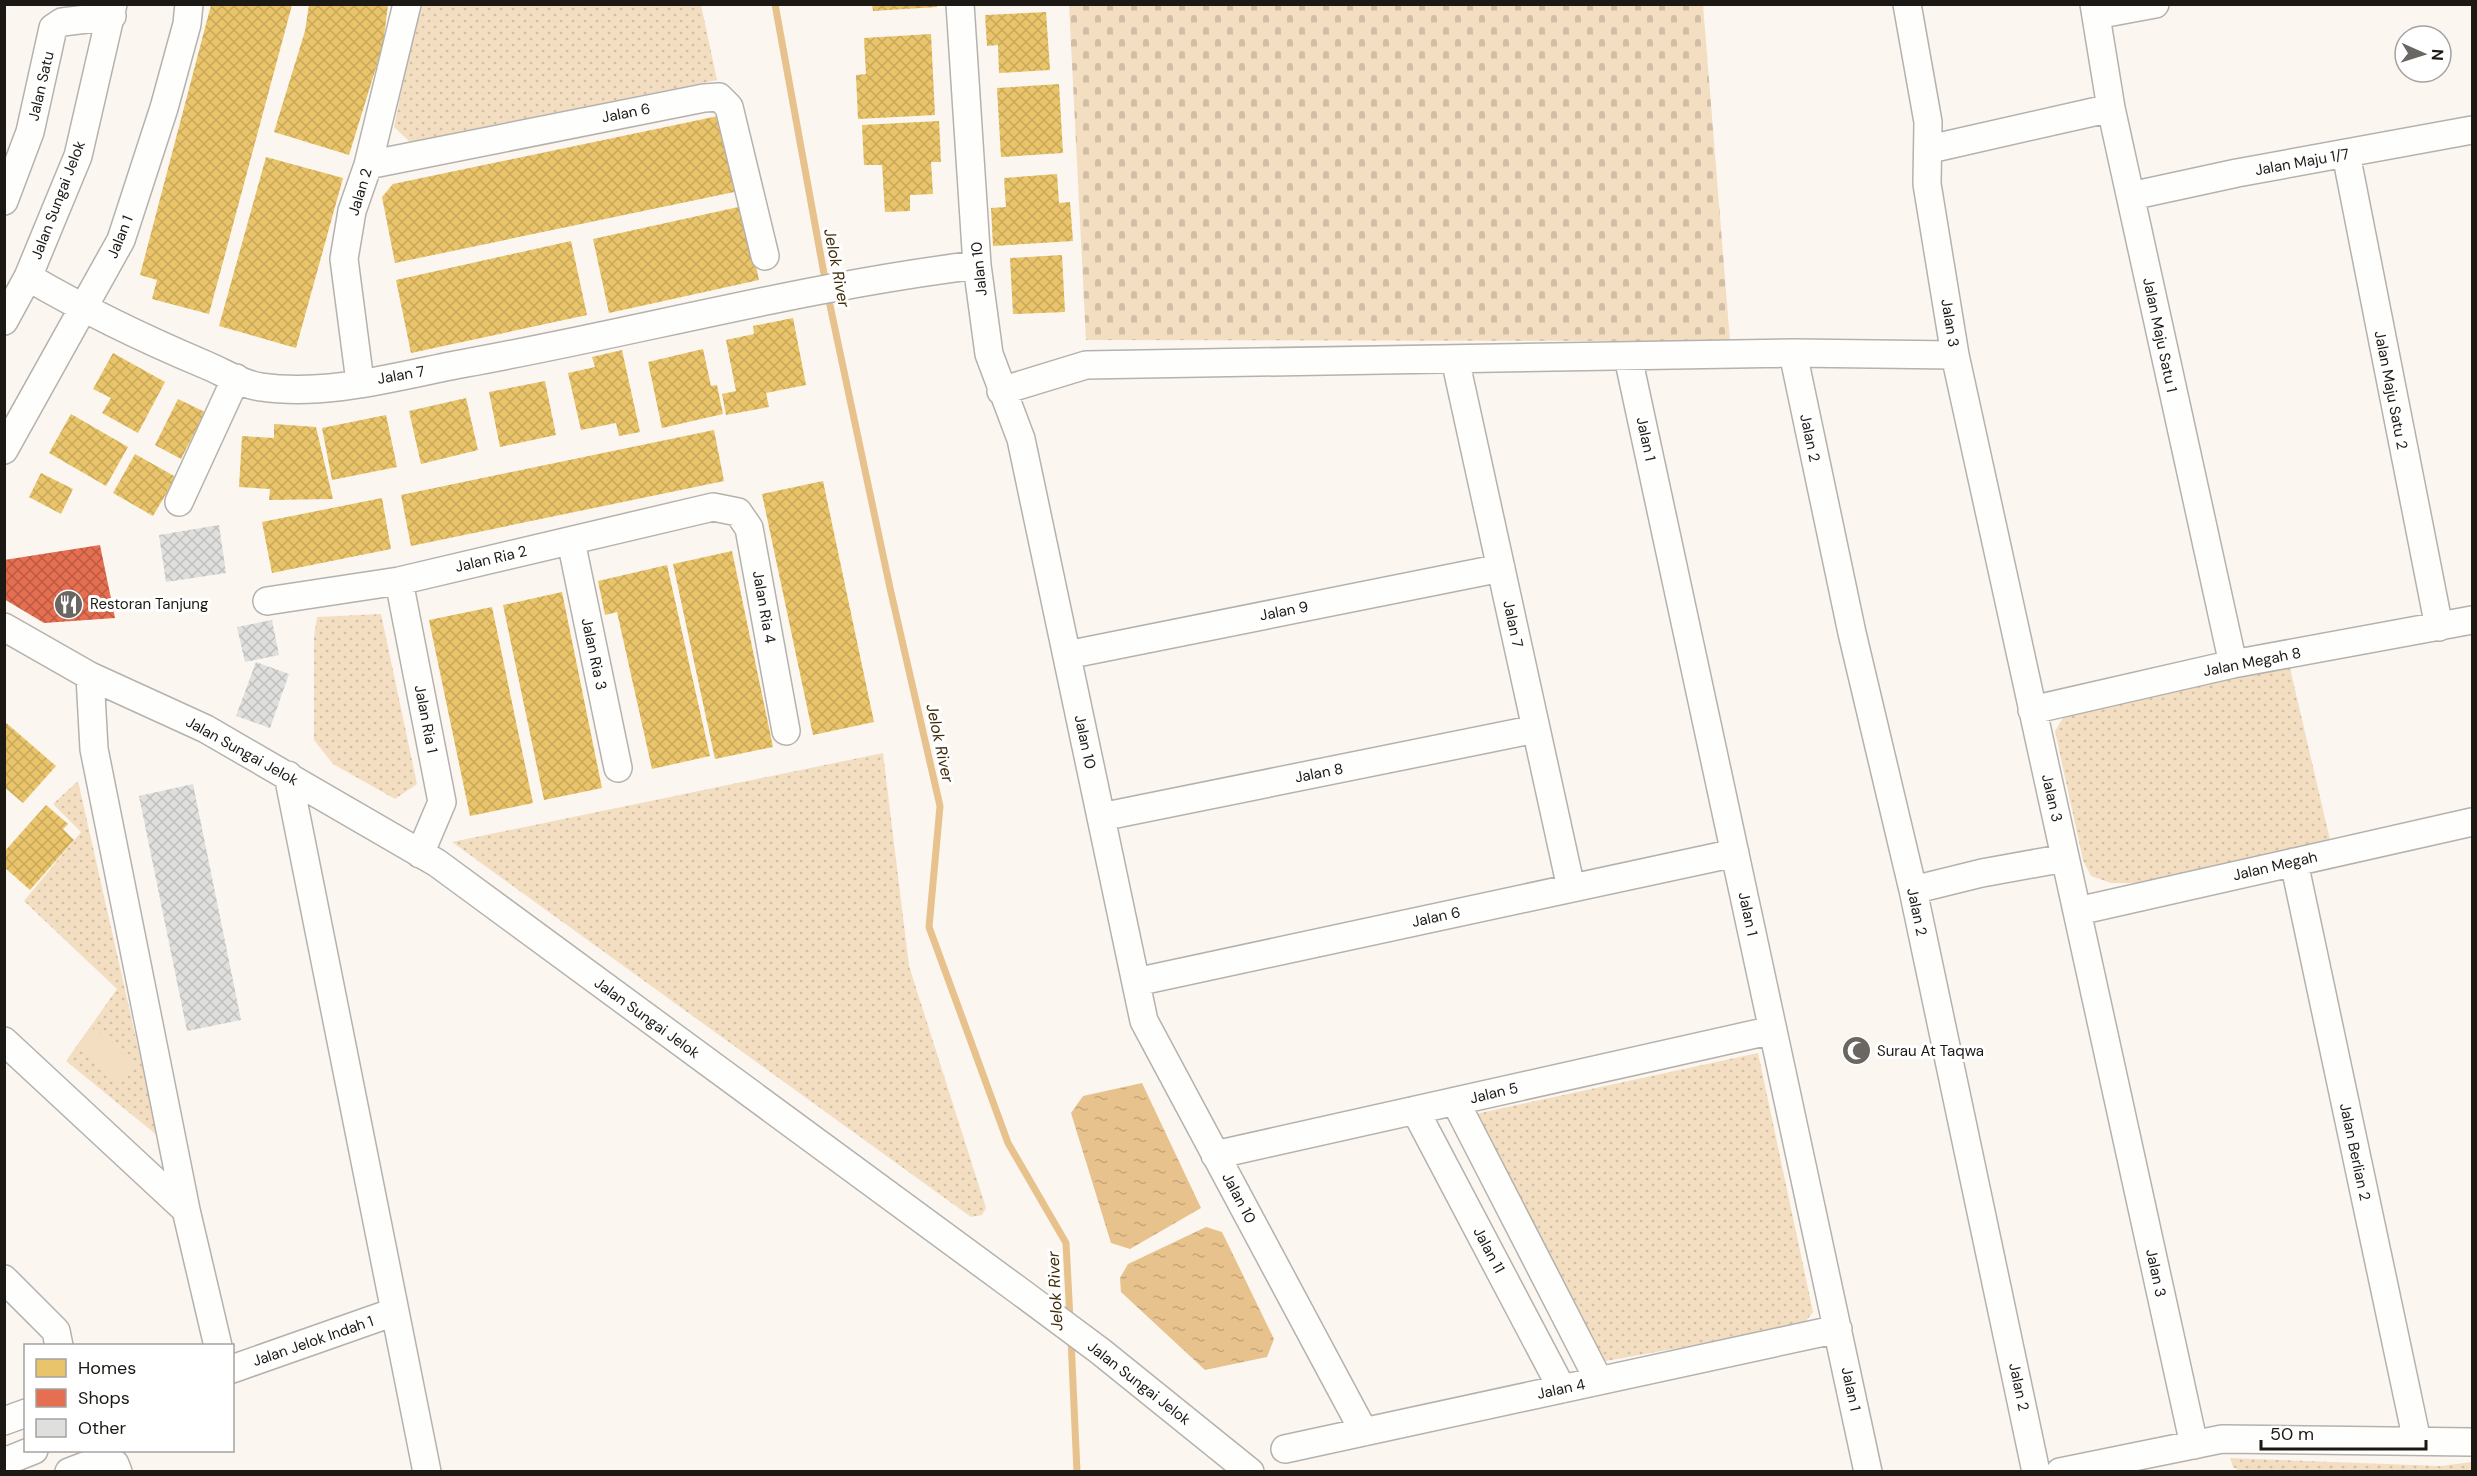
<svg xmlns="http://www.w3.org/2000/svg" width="2477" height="1476" viewBox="0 0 2477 1476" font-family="'DM Sans',sans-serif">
<defs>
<pattern id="grass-dots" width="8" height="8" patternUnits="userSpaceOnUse" patternTransform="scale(1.5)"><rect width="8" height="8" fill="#f3dec2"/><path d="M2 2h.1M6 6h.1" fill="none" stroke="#d0bea6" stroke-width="1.8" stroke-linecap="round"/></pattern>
<pattern id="cemetery-stones" width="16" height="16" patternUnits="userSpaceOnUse" patternTransform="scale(1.5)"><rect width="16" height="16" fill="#f3dec2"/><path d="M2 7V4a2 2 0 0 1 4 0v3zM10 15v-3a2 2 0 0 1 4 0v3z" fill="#d0bea6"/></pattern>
<pattern id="water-ripples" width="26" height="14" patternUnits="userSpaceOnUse" patternTransform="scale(1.5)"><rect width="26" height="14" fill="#e7c28d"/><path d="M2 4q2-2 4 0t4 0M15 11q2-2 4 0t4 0" fill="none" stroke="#c6a679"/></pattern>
<pattern id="homes-cross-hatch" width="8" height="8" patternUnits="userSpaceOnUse" patternTransform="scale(1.5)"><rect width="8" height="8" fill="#e9c46a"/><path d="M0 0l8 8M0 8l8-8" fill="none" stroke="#c7a85b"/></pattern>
<pattern id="shops-cross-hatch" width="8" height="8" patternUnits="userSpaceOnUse" patternTransform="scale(1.5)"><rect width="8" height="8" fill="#e76f51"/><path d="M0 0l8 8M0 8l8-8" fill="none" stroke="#ba5a42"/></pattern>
<pattern id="building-cross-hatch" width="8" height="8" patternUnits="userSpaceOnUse" patternTransform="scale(1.5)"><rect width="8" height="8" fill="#dfdfdd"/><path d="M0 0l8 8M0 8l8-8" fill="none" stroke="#bfbfbd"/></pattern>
</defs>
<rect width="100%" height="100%" fill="#fbf6f0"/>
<path fill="url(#grass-dots)" d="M419,5H701L717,80L410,142L394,127Z
M381,614L417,784L395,799L333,764L314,740V636L317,617Z
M2290,668L2330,840L2139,883H2111L2091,876L2083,860L2055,731L2067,711Z
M883,753L909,966L986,1208L982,1215L971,1217L452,842Z
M78,781L158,1136L66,1061L117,989L24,901L81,832L53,804Z
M1758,1053L1813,1312L1802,1326L1600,1362L1471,1115Z
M2230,1458L2440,1466L2472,1462V1471H2240L2233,1467Z"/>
<path fill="url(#cemetery-stones)" d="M1069,5H1703L1730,341L1086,340Z"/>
<path fill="#f3dec2" d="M91,1027L134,1063L119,1082L76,1047Z"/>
<path fill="url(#water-ripples)" d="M1142,1083L1201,1208L1130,1249L1111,1243L1071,1113L1083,1096Z
M1206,1227L1222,1232L1274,1339L1267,1357L1205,1370L1121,1292L1120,1278L1128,1264Z"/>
<path fill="url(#homes-cross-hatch)" d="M309,4H388L383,45L349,155L274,132L305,31Z
M872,4H937V7L873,11Z
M211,5H292L209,314L152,299L157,280L140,275Z
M1046,12L1050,70L999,73L998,45L987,46L985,15Z
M931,34L935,115L858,119L856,75L866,74L864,38Z
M1059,84L1063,153L1001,157L997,88Z
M723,115L739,191L395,263L382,197L393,184Z
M939,121L941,162H931L933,194L910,195V211L885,212L882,165H864L862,125Z
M266,157L343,178L296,348L219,326Z
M1057,174L1059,203L1070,202L1073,241L993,246L991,208L1006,207L1004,178Z
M743,206L759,280L609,313L593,239Z
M571,241L587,315L411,353L396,280Z
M1062,255L1065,312L1013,314L1010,258Z
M793,318L806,385L766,393L769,407L726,415L722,394L736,391L726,340L754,334L753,326Z
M703,349L711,386L717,385L723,414L662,428L648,362Z
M622,350L640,432L619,436L616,423L581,430L568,373L595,367L592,357Z
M113,353L165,382L138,433L102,413L111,398L93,389Z
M545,381L556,435L500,447L489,392Z
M466,398L478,450L421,464L409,411Z
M178,399L205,412L181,459L155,445Z
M71,414L128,447L106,486L49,453Z
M386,415L397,467L332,480L322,428Z
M274,424L316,427L333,499L269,500L270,489L239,487L242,436L274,438Z
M714,430L724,481L411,546L401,495Z
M135,454L176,477L153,516L113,493Z
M41,473L73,489L61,514L29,497Z
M823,481L874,722L813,735L762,494Z
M382,498L391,549L272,573L262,522Z
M732,551L773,747L715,759L673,564Z
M667,565L710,756L652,769L617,612L605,615L598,581Z
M562,592L602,788L544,800L503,605Z
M492,607L533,803L470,816L429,620Z
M4,721L56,766L23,803L4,787Z
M46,805L68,824L63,829L74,840L30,890L4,867V852Z"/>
<path fill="url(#shops-cross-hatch)" d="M100,545L115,618L44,623L4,599V560Z"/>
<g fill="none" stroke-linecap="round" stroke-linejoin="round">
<path stroke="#e7c28d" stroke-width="7" d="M775,4L826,285
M828,296L890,588L940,806L929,927L1008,1143L1066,1243L1070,1319
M1071,1339L1077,1472"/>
</g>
<path fill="url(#building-cross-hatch)" d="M219,525L226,573L166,582L159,535Z
M272,620L279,655L245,662L237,627Z
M256,662L289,674L270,728L236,716Z
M193,784L241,1020L187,1031L139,796Z"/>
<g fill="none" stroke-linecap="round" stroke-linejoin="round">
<defs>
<path id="minor" d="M960,4L977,265L989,354L1021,439L1144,1021L1364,1432
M1907,4L1928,122L1927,184L1955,355L2194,1445
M2094,4L2111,108L2233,664
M2096,15L2155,4
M1930,149L2111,108
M2346,154L2439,627
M368,165L704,98L719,97L729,107L765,256
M2131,196L2237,173L2472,130
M4,201L30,132L53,28L62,22L112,16
M28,277C86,311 144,339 206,365C223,372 243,385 261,387C329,397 400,375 466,363C637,332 805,286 977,265
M4,321L28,277L78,156L113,4
M1793,353L1852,633L1913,890L2036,1472
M1628,357L1868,1472
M1455,359L1571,888
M360,382L344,259L352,211L368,165L407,4
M1001,391L1086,365L1793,353L1955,355
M4,450L121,240L164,108L187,24L189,4
M179,502L236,378
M571,541L618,768
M399,581L442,802L420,854
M267,601L399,581L713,507L738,512L749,528L786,731
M4,627L90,676L206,729L437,863L1022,1293L1100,1351L1250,1472
M1067,655L1501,568
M90,676L94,749L186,1210L218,1346
M2032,710L2233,664L2472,620
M288,775L427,1472
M1101,817L1536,729
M2294,862L2417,1441
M1913,890L1982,873L2065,858
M2078,911L2472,822
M1136,982L1735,853
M4,1041L186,1210
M1455,1101L1599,1381
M1415,1110L1562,1389
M1215,1155L1773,1030
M4,1279L56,1331L59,1346
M232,1369L394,1312
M4,1421L26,1413
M1285,1449L1838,1329
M4,1462L34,1450
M69,1472L100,1460L115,1464L118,1472
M2060,1472L2222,1439L2472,1442"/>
</defs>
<use href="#minor" stroke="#b5b1ad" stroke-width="30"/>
<use href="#minor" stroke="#fefefd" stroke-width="27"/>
</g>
<defs>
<symbol id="restaurant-disc" viewBox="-11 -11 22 22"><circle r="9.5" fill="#6a6662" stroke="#fff"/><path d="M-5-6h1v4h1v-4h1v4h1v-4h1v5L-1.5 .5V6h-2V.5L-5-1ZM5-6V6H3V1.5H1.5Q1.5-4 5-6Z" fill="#fff"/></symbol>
<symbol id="mosque-disc" viewBox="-11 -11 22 22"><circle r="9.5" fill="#6a6662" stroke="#fff"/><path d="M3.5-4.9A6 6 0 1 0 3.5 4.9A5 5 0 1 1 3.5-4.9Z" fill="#fff"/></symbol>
</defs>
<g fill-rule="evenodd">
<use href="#restaurant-disc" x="52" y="588" width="33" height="33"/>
<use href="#mosque-disc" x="1840" y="1034" width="33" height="33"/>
</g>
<g text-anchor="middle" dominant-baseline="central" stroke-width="6" stroke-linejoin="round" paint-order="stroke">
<g font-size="15" fill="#1c1915" stroke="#fff">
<text transform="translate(41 86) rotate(-77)">Jalan Satu</text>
<text transform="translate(626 113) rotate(-11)">Jalan 6</text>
<text transform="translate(2302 162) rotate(-10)">Jalan Maju 1/7</text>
<text transform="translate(360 192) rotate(-73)">Jalan 2</text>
<text transform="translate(58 200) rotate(-69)">Jalan Sungai Jelok</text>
<text transform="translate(120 237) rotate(-68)">Jalan 1</text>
<text transform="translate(979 269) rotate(-96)">Jalan 10</text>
<text transform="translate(1950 323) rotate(81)">Jalan 3</text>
<text transform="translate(2160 335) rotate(78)">Jalan Maju Satu 1</text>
<text transform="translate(401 375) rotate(-10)">Jalan 7</text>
<text transform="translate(2391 390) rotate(79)">Jalan Maju Satu 2</text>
<text transform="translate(1810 438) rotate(78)">Jalan 2</text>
<text transform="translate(1646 439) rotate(78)">Jalan 1</text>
<text transform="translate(491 559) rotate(-13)">Jalan Ria 2</text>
<text transform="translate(764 607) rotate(80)">Jalan Ria 4</text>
<text transform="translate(1284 611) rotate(-11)">Jalan 9</text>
<text transform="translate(1513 624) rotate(78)">Jalan 7</text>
<text transform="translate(594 654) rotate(78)">Jalan Ria 3</text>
<text transform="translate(2252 662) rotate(-11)">Jalan Megah 8</text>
<text transform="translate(426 719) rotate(79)">Jalan Ria 1</text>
<text transform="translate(1085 742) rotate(78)">Jalan 10</text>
<text transform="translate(242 751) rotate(29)">Jalan Sungai Jelok</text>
<text transform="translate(1319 773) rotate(-11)">Jalan 8</text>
<text transform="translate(2052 798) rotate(77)">Jalan 3</text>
<text transform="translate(2275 866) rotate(-13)">Jalan Megah</text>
<text transform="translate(1917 912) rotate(78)">Jalan 2</text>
<text transform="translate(1748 914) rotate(78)">Jalan 1</text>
<text transform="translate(1436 917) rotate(-12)">Jalan 6</text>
<text transform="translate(647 1018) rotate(36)">Jalan Sungai Jelok</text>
<text transform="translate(1494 1093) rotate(-13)">Jalan 5</text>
<text transform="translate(2355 1152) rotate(78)">Jalan Berlian 2</text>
<text transform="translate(1239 1198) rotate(62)">Jalan 10</text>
<text transform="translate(1489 1250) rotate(62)">Jalan 11</text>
<text transform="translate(2156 1273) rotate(78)">Jalan 3</text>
<text transform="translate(313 1341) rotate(-19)">Jalan Jelok Indah 1</text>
<text transform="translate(1139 1383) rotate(38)">Jalan Sungai Jelok</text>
<text transform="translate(2019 1387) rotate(78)">Jalan 2</text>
<text transform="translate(1561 1389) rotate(-12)">Jalan 4</text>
<text transform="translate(1851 1389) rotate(78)">Jalan 1</text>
</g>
<g font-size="15" fill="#1c1915" stroke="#fff" text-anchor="start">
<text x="90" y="604">Restoran Tanjung</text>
<text x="1877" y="1051">Surau At Taqwa</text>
</g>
<g font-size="16" font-style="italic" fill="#3e2a08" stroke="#fff">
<text transform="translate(837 268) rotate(79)">Jelok River</text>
<text transform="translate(940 743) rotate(78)">Jelok River</text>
<text transform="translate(1055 1291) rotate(-93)">Jelok River</text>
</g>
</g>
<rect width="2477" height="1476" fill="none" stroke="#1c1915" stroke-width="12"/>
<rect x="24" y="1344" width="210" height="108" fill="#ffffff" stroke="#a4a3a1" stroke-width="1.5"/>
<rect x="36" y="1359" width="30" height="18" fill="#e9c46a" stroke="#a4a3a1" stroke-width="1.5"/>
<text x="78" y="1374" font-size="18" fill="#1c1915">Homes</text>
<rect x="36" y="1389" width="30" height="18" fill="#e76f51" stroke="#a4a3a1" stroke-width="1.5"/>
<text x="78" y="1404" font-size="18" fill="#1c1915">Shops</text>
<rect x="36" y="1419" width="30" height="18" fill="#dfdfdd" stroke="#a4a3a1" stroke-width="1.5"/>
<text x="78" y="1434" font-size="18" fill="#1c1915">Other</text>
<g transform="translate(2423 54) rotate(93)"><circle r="28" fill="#ffffff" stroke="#a4a3a1" stroke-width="1.5"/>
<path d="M0-4.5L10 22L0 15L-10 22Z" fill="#6a6662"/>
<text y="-9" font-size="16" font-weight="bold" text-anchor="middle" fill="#1c1915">N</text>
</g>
<path d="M2261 1440v9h165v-9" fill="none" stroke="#1c1915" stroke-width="3"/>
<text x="2270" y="1440" font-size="18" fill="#1c1915" stroke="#ffffff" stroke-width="4.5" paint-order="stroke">50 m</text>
</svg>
